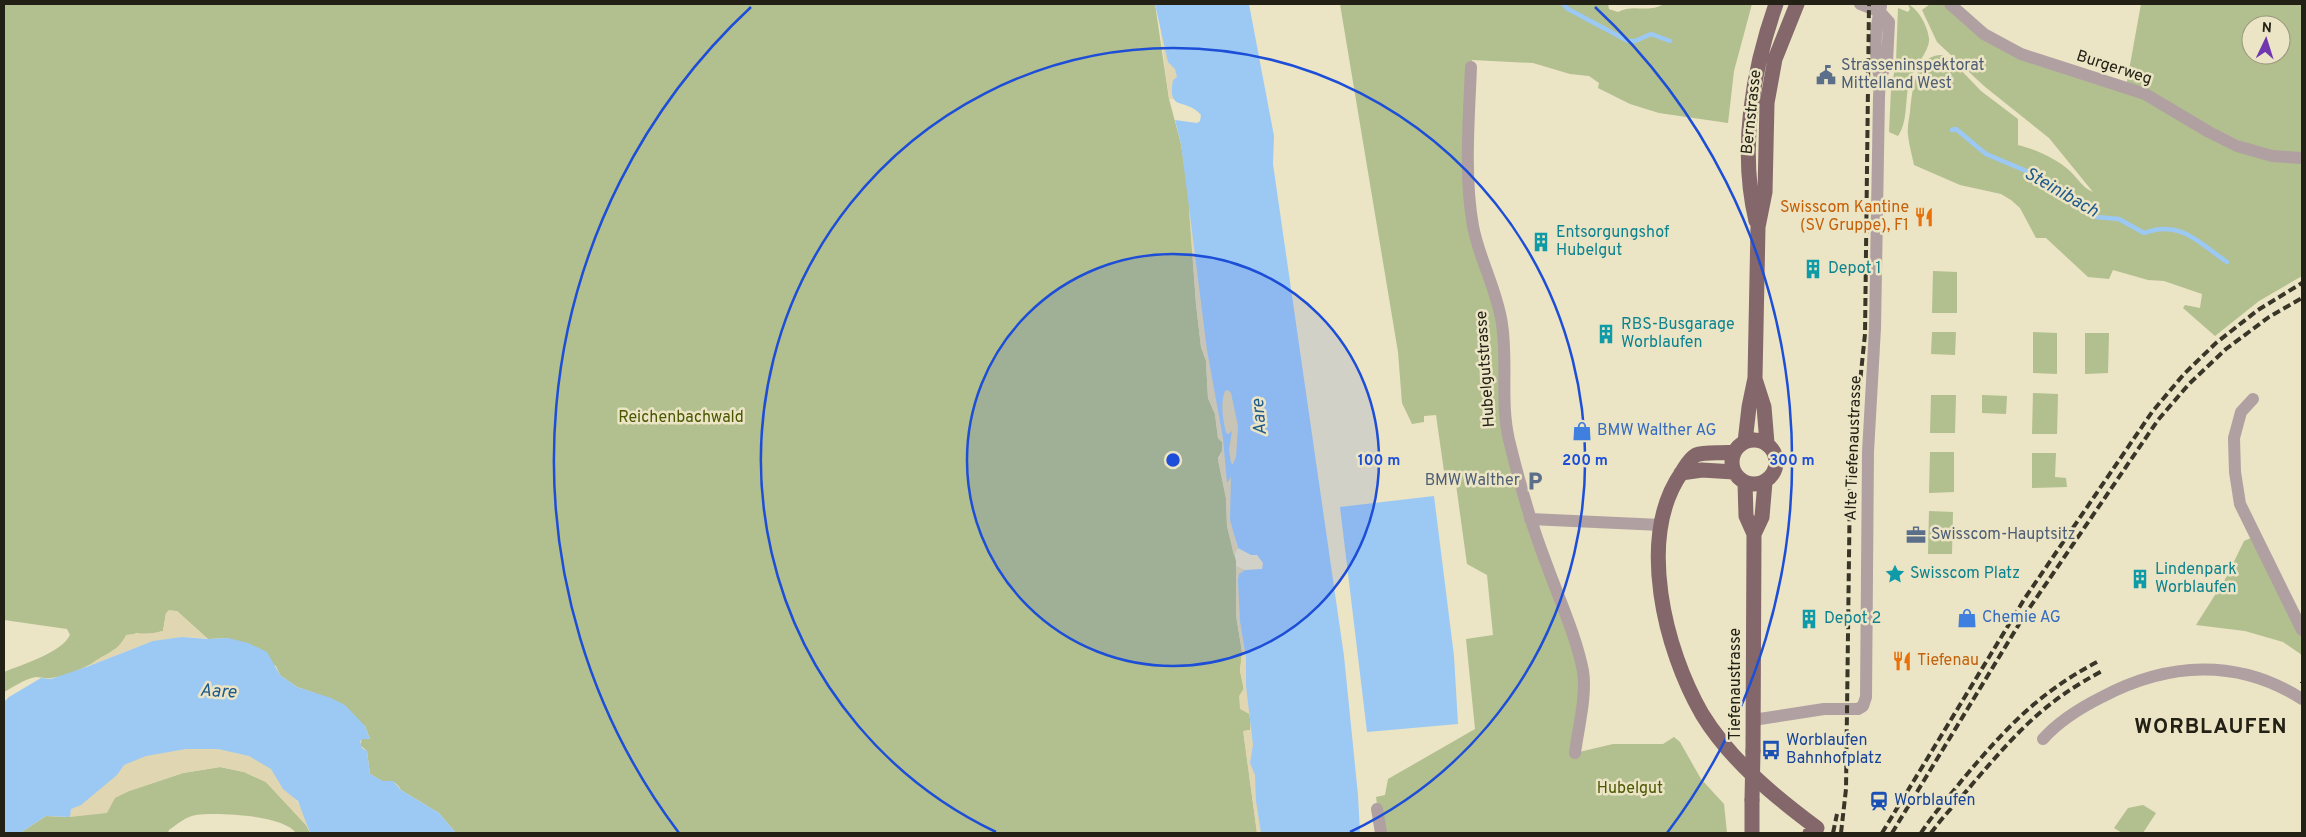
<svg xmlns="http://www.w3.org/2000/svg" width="2306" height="837" viewBox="0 0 2306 837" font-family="Overpass,sans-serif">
<rect width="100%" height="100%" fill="#ebe4c5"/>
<path fill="#b2bf8e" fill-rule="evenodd" d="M4,4H1155L1169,99L1181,144L1188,190L1196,304L1201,347L1206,361L1208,398L1215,414L1218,438L1222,442V451L1218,458L1226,498L1227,526L1236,561V615L1242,652L1240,671L1251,723L1250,730L1244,731V736L1257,833H456L439,813L401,790C394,778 392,784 382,781C378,779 374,776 370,774L367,751L360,745L362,739H370L365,726L315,693L297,687L280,675L276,666L228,638L208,639L177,611L166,613L163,631L147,635L136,633C113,652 81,674 51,678C46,679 41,677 36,677C24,679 14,687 4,692V672C23,664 61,653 70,635L67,629L4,620Z
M1340,4H1608L1609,9L1618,12C1634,3 1647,14 1664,4H1752L1734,71L1728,123L1659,113L1630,104L1598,88L1599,83L1589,76L1570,74L1533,63L1472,60L1469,132L1470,194L1495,290L1505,421L1583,672L1575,753L1613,744H1663L1674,737L1680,742L1701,779L1724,804L1727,833H1381L1376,797L1385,795L1388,779L1475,729L1466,639L1493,635L1487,575L1467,564L1454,470L1444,471L1436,415L1424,416V422L1412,424L1402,403L1398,352Z
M1908,4C1918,9 1928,26 1929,39C1930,50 1914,68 1910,80C1904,98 1909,120 1898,136L1889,132L1891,90L1896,62L1898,8L1908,12L1910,9Z
M1930,4H1943L1964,24L2019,59L2125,93H2132L2207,136L2302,163V276L2259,301L2215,336L2183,308L2185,305L2200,308L2202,294L2164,281L2148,280L2113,270L2109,279L2088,277L2046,238H2036L2020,208L2011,200L2001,194L1960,185L1914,165C1912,155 1909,145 1908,135C1907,128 1909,119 1910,112C1912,92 1915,53 1943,55L1956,65L1981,91L2018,119V145C2035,149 2057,159 2070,171C2078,179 2083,188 2093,192L2049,138L1984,86L1937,42L1922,10Z
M2141,4H2302V158L2272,156L2126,87ZM2251,25H2281V55H2251Z
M1933,271L1957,272V313H1932Z
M1932,332H1956L1955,355L1931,354Z
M2033,332L2057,333V374L2033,373Z
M2085,333H2109L2108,373L2085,374Z
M2033,393L2058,394L2057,434H2032Z
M1931,395H1956L1955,433H1930Z
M1982,395L2007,396L2006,414L1982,413Z
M1930,452H1954V492L1929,493Z
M2032,453H2056L2055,477L2066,478L2067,487L2032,488Z
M1929,511L1953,512L1952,554H1928Z
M2255,536L2302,630V655L2283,642L2245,631L2196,625L2227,576L2244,541Z
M220,767L244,772L266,782L306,825L310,833H296C283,815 217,812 196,815C187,816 176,825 169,830L168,833H20L46,816L70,817L129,791L183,773Z
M2143,805L2156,813L2143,833H2122L2114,828L2128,808Z"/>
<path fill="#e0d6b2" d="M1159,19L1172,63L1181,78L1173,99H1169Z
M1189,211L1225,376L1239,413L1236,544L1238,548L1234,556L1227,526L1226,498L1218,461L1222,451V442L1218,438L1215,414L1208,398L1206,361L1201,347L1196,304Z
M1236,566L1245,570L1243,572L1267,833H1257L1243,731L1250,730L1251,715L1240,709L1239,696L1244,688L1240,671L1242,652L1236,615Z
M169,610L177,611L208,639C163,632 130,651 89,666C104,652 115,656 126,635C139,632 149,635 163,631L166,613Z
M199,746L249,754L276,769L280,784L292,794L304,812L310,833L306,825L266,782L244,772L220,767L183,773L129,791L115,798L107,813L70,817L46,816L30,825L134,755Z"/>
<path fill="#9cc9f4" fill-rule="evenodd" d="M1155,4H1249L1274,136L1273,164L1344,656L1358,795L1360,833H1261L1256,801L1255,775L1250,763L1253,745L1246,686V657L1240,621L1238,580L1239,574L1245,570L1262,569L1263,563L1257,555H1251L1238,548L1230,520L1231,477L1227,483L1223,438L1207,350L1181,144L1175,120L1197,123L1200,121L1201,115C1186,97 1167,113 1173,80L1177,77L1175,69L1168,62ZM1228,390L1231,393L1238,426L1236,457L1233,464L1231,463L1229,450L1232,431L1228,434L1226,433C1223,419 1220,405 1225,391Z
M1434,496L1454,656L1458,724L1367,732L1340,507Z
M182,637L208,639L228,638L248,643L267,652L280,675L297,687L331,698L345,705L365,726L370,739H362L360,742L362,748L367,751L370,774L383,781H393L401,790L439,813L456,833H310L298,801L283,789L271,769L249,756L218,749H186L146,756L124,765L117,775L81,805L71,809L70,817L46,816L20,833H4V702L9,697L41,678L51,679L89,666L153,641Z"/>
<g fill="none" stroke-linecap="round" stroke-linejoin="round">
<path stroke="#9cc9f4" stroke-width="4.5" d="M1563,4L1568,9L1628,41H1635L1651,34L1670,41
M1952,130L1956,129L1986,154L2043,178L2069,201L2096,217L2119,219L2144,233C2180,219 2199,243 2227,262"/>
<path stroke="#b0a0a1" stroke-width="12" d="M1950,4L1984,34L2021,54L2145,94L2209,132L2237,146L2272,156L2302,158
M1471,67C1469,118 1464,176 1473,226C1479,259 1497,289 1502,324C1508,363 1500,401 1509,440C1519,481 1530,521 1545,560C1557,594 1576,635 1583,671C1587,695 1578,729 1575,753
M1880,79C1874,54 1874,31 1881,6
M2253,399L2241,412L2234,438L2235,472L2240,504L2302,630
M1530,519L1661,525
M1753,720L1824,709H1858L1863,706L1866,697L1868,452L1875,328L1879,97L1880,79L1887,62L1889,22L1880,12L1860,4
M2043,739C2059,721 2080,708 2102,697C2168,662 2238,658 2302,699
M1377,809L1381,833"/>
<path stroke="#83676a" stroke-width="15" d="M1756,221C1739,150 1752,72 1776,4
M1755,379L1764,407L1767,443
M1732 462a22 22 0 1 1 44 0a22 22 0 1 1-44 0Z
M1745,442L1749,407L1755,378L1758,227L1765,192L1767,103L1775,59L1797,4
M1734,452C1723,454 1706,451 1696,455C1689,459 1686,466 1682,472C1636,537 1665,650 1702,714C1730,760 1774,796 1817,828L1810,833
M1681,473L1702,470L1734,472
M1745,483L1746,516L1754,534
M1753,751L1754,534L1762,517L1765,482
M1752,833V800"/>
<path stroke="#393628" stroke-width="4" stroke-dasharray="8 4" stroke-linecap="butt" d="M2302,682V683
M1833,833L1837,814
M1841,833L1846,789L1850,479L1865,334L1869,4
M1882,833L2025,598L2152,412L2184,374L2216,343L2258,310L2302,283
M1892,833L2024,616L2158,420L2189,384L2226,349L2269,317L2302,298
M1921,833C1933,814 1949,797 1963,779C2005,729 2038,693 2097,662
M1931,833C1944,815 1961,798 1975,781C2018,731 2045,701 2104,670"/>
<path stroke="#83676a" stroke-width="15" d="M1752,800L1753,751"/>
</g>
<circle cx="1173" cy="460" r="206" fill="#1d4ed8" fill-opacity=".12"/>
<g fill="none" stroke="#1d4ed8" stroke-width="2.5">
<circle cx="1173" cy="460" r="206"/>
<path d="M996 832A412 412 0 1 1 1350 832"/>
<path d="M679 833A619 619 0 0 1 751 7M1595 7A619 619 0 0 1 1667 833"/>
</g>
<defs>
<symbol id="civic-bare" viewBox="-9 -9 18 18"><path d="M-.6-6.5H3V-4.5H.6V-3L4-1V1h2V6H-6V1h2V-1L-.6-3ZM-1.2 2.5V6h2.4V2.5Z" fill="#5c6f8a" stroke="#ebe4c5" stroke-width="2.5" paint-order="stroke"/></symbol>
<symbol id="restaurant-bare" viewBox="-9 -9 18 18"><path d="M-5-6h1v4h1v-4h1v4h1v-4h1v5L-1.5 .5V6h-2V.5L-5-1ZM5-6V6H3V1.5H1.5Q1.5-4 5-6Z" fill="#e8710a" stroke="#ebe4c5" stroke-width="2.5" paint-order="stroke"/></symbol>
<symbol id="building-bare" viewBox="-9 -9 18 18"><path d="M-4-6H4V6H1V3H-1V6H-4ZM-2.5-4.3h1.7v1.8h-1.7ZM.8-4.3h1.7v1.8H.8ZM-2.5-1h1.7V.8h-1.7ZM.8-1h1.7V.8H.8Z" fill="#0f9aa8" stroke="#ebe4c5" stroke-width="2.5" paint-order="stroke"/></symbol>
<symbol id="shop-bare" viewBox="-9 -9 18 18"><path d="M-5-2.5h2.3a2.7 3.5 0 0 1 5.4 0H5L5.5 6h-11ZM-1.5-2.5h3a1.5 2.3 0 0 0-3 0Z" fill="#3f7fe0" stroke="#ebe4c5" stroke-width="2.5" paint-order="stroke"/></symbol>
<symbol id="parking-bare" viewBox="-9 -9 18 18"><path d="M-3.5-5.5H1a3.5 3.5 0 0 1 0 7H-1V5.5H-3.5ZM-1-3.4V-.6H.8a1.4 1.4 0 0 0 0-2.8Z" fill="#5c6f8a" stroke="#ebe4c5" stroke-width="2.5" paint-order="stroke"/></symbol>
<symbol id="office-bare" viewBox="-9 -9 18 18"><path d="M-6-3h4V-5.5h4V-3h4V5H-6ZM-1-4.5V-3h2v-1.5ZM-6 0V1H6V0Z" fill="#5c6f8a" stroke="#ebe4c5" stroke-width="2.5" paint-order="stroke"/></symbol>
<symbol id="sight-bare" viewBox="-9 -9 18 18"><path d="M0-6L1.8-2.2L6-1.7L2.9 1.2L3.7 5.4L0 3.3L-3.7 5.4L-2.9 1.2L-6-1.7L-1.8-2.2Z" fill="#0f9aa8" stroke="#ebe4c5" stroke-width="2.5" paint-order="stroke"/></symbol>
<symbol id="bus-bare" viewBox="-9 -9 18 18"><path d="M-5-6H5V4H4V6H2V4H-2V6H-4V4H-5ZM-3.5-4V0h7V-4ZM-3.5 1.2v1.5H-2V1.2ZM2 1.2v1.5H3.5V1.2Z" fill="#1a4fb4" stroke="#ebe4c5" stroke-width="2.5" paint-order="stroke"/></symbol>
<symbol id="station-bare" viewBox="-9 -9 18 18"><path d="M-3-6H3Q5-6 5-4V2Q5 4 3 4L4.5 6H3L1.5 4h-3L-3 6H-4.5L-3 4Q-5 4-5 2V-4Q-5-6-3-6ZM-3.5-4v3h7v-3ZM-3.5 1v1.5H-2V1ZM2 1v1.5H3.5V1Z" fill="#1a4fb4" stroke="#ebe4c5" stroke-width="2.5" paint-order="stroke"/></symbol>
</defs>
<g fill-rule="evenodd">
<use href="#civic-bare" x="1812" y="61" width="28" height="28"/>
<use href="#restaurant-bare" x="1910" y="203" width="28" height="28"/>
<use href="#building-bare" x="1527" y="228" width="28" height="28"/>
<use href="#building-bare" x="1799" y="255" width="28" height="28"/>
<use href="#building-bare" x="1592" y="320" width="28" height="28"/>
<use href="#shop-bare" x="1568" y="417" width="28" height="28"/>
<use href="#parking-bare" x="1521" y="467" width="28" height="28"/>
<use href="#office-bare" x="1902" y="521" width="28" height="28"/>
<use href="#sight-bare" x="1881" y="560" width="28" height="28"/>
<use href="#building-bare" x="2126" y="565" width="28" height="28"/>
<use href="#shop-bare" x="1953" y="604" width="28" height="28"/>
<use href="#building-bare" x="1795" y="605" width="28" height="28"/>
<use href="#restaurant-bare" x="1888" y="647" width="28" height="28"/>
<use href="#bus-bare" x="1757" y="736" width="28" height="28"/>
<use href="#station-bare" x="1865" y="787" width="28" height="28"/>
</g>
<g text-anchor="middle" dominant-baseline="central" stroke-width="5" stroke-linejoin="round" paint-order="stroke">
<g font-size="16" fill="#4e5e75" stroke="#ebe4c5" text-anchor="start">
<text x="1841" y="66">Strasseninspektorat<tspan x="1841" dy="18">Mittelland West</tspan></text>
<text x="1520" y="481" text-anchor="end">BMW Walther</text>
<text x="1931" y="535">Swisscom-Hauptsitz</text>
</g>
<g font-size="16" fill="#232115" stroke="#ebe4c5">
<text transform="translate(2114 68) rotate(18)">Burgerweg</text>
<text transform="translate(1752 112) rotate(-84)">Bernstrasse</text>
<text transform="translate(1486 369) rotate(-94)">Hubelgutstrasse</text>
<text transform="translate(1854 448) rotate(-88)">Alte Tiefenaustrasse</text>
<text transform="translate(1736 684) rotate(-90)">Tiefenaustrasse</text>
</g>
<g font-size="16" fill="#c56008" stroke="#ebe4c5" text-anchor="end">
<text x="1909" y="208">Swisscom Kantine<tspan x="1909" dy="18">(SV Gruppe), F1</tspan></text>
<text x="1917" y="661" text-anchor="start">Tiefenau</text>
</g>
<g font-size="16" fill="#0d838f" stroke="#ebe4c5" text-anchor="start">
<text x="1556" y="233">Entsorgungshof<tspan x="1556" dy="18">Hubelgut</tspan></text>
<text x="1828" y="269">Depot 1</text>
<text x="1621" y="325">RBS-Busgarage<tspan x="1621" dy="18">Worblaufen</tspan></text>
<text x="2155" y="570">Lindenpark<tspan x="2155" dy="18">Worblaufen</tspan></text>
<text x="1910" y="574">Swisscom Platz</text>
<text x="1824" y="619">Depot 2</text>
</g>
<g font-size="16" fill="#4a5802" stroke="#ebe4c5">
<text x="681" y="418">Reichenbachwald</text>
<text x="1630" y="789">Hubelgut</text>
</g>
<g font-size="16" fill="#366cbe" stroke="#ebe4c5" text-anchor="start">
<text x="1597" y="431">BMW Walther AG</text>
<text x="1982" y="618">Chemie AG</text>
</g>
<g font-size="16" fill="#164399" stroke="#ebe4c5" text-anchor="start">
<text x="1786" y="741">Worblaufen<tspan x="1786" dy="18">Bahnhofplatz</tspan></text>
<text x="1894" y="801">Worblaufen</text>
</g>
<g font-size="18" font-style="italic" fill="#1e5a8c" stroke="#ebe4c5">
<text transform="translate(2061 193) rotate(30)">Steinibach</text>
<text transform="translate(1260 417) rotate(-95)">Aare</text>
<text transform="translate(218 692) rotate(3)">Aare</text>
</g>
<g font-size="21" font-weight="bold" letter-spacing="1" fill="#232115" stroke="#ebe4c5">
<text x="2211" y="727">WORBLAUFEN</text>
</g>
</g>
<circle cx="1173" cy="460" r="8" fill="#1d4ed8" stroke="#ebe4c5" stroke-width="2.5"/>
<g font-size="15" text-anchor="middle" font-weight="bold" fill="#1d4ed8" stroke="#ebe4c5" stroke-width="5" stroke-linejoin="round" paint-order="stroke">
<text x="1379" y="465">100 m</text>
<text x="1585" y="465">200 m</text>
<text x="1792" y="465">300 m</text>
</g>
<rect width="2306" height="837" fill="none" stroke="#232115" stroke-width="10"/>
<g transform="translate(2266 40) rotate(4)"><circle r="24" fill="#ebe4c5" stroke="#9b967f"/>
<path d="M0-4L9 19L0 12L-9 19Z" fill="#7037ae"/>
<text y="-8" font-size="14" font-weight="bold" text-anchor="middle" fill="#232115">N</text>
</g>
</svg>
